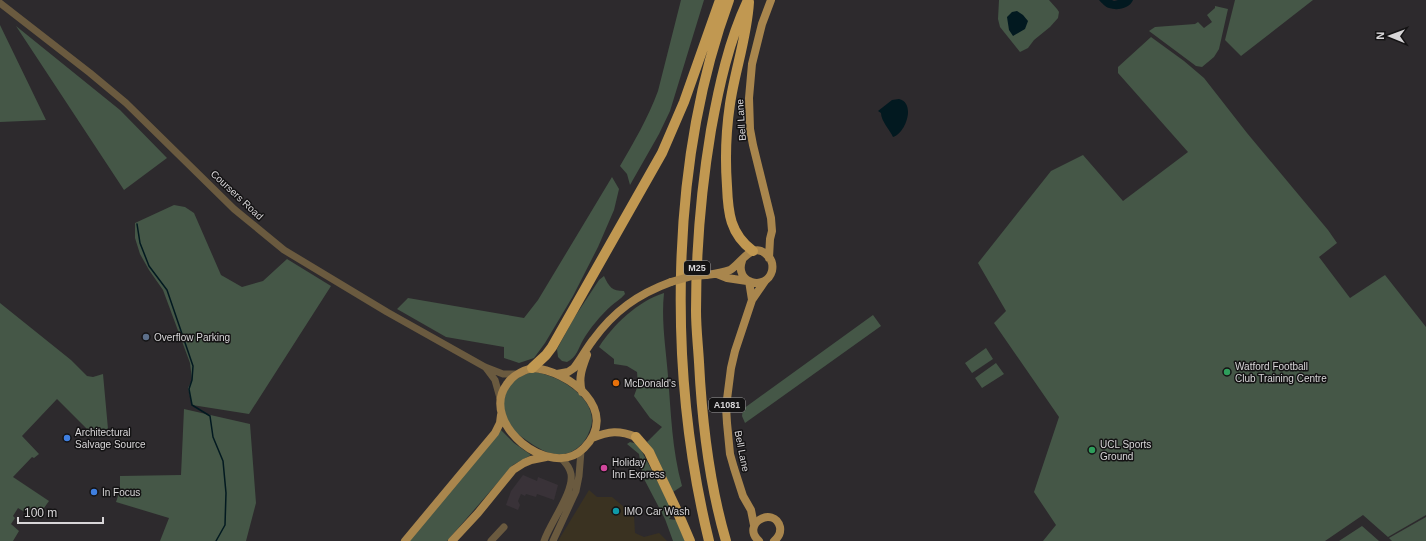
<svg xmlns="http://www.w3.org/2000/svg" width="1426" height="541" viewBox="0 0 1426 541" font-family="Helvetica,sans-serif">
<rect width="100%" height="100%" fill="#2d2a2d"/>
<path fill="#3a3221" d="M589,490L597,497H612L624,507L634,516L635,533L644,537L659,533L667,541H558Z"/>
<path fill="#393238" d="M523,475L537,481L538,477L558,485L554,500L537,494L536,497L526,494L525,496L521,494L518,501L520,505L518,510L506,505L511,491Z"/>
<path fill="#455747" d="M681,0H704L670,111L659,134L630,185L627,174L620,166C634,142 648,118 658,91Z
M999,0H1049L1057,9L1059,12L1058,18L1050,27L1034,40L1028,48L1020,52L1000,27L998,19Z
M1230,0L1219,49L1214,57L1202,67L1196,66L1149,31L1155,27L1195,24L1198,22L1204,28L1212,22L1207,15L1215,8V6L1228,9Z
M1235,0H1313L1241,56L1225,40Z
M0,25L46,120L0,122Z
M16,26L120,110L167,158L124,190Z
M1151,37L1184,61L1204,78L1247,133L1328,230L1337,243L1319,257L1350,298L1385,275L1426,327V515L1388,537L1363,515L1325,541H1043L1056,525L1034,492L1059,417L994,323L1006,311L978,263L1051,171L1083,155L1123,201L1188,152L1118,73V67Z
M612,177L619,189L614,210L598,247L573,296L545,343L534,358L519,363L504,358V347L446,337L397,309L408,298L524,318L538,300Z
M174,205L185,207L194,213L221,275L242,287L263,281L287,259L331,286L249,414L192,405L188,388L192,380L190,363L163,290L149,270L140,254L135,238V223Z
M604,276C609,287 612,291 624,291L625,294C621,299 615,302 611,306C601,315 590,328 583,340C578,349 577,357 567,362L562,361L558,357L557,349L574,318L599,280Z
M664,293C661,321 666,349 668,376C671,413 672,450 682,486L673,492L655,453L647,442L662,427L650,418L634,396L638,385L637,372L627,366L614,364V359L599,347C613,325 638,301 664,293Z
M0,303L71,360L87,376L93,377L103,374L108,429L92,434L57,399L22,436L39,454L34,458L32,457L13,477L49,501L36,519L18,508L13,516L15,518L11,524L19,531L13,541H0Z
M873,315L881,326L745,423L742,416L743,409Z
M986,348L993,359L972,373L965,363Z
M996,363L1004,374L982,388L975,378Z
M533,372C559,374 604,402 589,432C586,441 579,448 571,452C554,459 539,449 526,440C521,436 515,433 512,428C495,405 505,378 533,372Z
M184,409L250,424L256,503L246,541H160L169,518L116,502L120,490V476L181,475Z
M501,430L514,443L531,455L513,465L447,541H409Z
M630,442L638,444L674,513L669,519L676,520L685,541H673L665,519L643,477L639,454L627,444Z
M1426,517V541H1392L1389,538Z
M1362,526L1379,541H1339Z"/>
<path fill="#021920" d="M1099,0H1112L1114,1L1118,0H1133C1130,8 1118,11 1109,8C1105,7 1102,3 1099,0Z
M1017,11L1023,15L1028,21L1025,29L1013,36L1009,30L1007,17L1012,12Z
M899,99C916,103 906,133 893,137C890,130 881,121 881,113L878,111L892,100Z"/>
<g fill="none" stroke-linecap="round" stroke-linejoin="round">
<path stroke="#021920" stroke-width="1.5" d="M137,224L140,243L149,266L167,290L193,366L192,380L189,389L192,405L210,416L213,437L223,461L226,493L225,525L216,541"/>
<path stroke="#6a5a3f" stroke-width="7" d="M0,3L90,73L126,103L234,209L284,250L387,312L485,367L503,374H516
M486,368L495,380L500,398
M491,541L504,527
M544,541C550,523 574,492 571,474C570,468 566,463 561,458
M553,541L576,491L579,476L581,451"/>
<path stroke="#a9864d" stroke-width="8" d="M769,258L770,239L772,231L771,218L753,145L750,129L749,98L752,64L762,24L771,0
M717,274L727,278L747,281
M706,275C714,274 722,273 730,270C741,264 753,239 768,256C772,260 773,266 772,271C766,292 734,283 742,261
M749,281L752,300L735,351L731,368L726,407L727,423L730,454L734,468L743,496L751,510L754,525
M752,300L765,281
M532,368C569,370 621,411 584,448C551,482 478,423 507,384C513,375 521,371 532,368Z
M557,374L568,372L574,368C581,359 586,349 593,340C614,311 638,294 671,282
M582,392C578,378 582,368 587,355
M592,438C609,431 619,430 636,437
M405,541L495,433L500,423L501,415
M452,541L478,513L513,470L524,463L531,460L546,457
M759,541C740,524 774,505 780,527C781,533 779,537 774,541"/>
<path stroke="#c19851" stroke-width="10" d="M749,2C747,37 735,70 730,104C726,131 725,159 727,186C728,213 730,234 753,251
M532,368L546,355L552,347L662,153L684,102L720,0
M636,437L649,452L678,513L690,541
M709,541C668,373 669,163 729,0
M726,541C709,483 702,422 699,362C698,345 696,328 696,311C696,250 701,190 711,130C719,86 729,40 748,0"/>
<path stroke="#a9864d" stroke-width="8" d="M671,282L692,276L706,275"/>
</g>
<circle fill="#5c6f8a" stroke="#141314" stroke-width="1.5" cx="146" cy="337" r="4"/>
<g fill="#2e9e5b" stroke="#141314" stroke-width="1.5">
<circle cx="1227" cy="372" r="4"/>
<circle cx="1092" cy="450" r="4"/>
</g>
<circle fill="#e8710a" stroke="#141314" stroke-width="1.5" cx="616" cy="383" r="4"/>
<g fill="#3f7fe0" stroke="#141314" stroke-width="1.5">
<circle cx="67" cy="438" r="4"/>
<circle cx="94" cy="492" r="4"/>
</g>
<circle fill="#d1479c" stroke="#141314" stroke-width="1.5" cx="604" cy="468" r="4"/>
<circle fill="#0f9aa8" stroke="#141314" stroke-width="1.5" cx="616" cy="511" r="4"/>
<g text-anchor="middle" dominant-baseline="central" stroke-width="3" stroke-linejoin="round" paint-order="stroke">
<g fill="#141314" stroke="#9d9c9d" stroke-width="1">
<rect x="684" y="261" width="26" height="14" rx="3"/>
<rect x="709" y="398" width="36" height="14" rx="3"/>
</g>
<g font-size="9" font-weight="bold" fill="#d8d6d8">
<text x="697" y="268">M25</text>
<text x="727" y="405">A1081</text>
</g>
<g font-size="10" fill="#d8d6d8" stroke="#141314">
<text transform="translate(741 120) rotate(-94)">Bell Lane</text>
<text transform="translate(237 195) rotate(43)">Coursers Road</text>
<text transform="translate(742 451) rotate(79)">Bell Lane</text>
</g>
<g font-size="10" fill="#d8d6d8" stroke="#141314" text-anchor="start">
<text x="154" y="337">Overflow Parking</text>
<text x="1235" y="366">Watford Football<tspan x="1235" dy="12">Club Training Centre</tspan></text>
<text x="624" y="383">McDonald's</text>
<text x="75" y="432">Architectural<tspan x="75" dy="12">Salvage Source</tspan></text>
<text x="1100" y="444">UCL Sports<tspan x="1100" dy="12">Ground</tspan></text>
<text x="612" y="462">Holiday<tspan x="612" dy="12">Inn Express</tspan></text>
<text x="102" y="492">In Focus</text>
<text x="624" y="511">IMO Car Wash</text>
</g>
</g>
<g transform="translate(1390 36) rotate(271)" stroke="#141314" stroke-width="3" paint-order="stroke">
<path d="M0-3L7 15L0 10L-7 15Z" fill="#d8d6d8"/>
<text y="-6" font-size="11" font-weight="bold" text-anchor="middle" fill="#d8d6d8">N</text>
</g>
<path d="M18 517v6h85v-6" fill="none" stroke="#d8d6d8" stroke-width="2"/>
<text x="24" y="517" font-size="12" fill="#d8d6d8" stroke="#141314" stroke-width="3" paint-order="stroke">100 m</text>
</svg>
